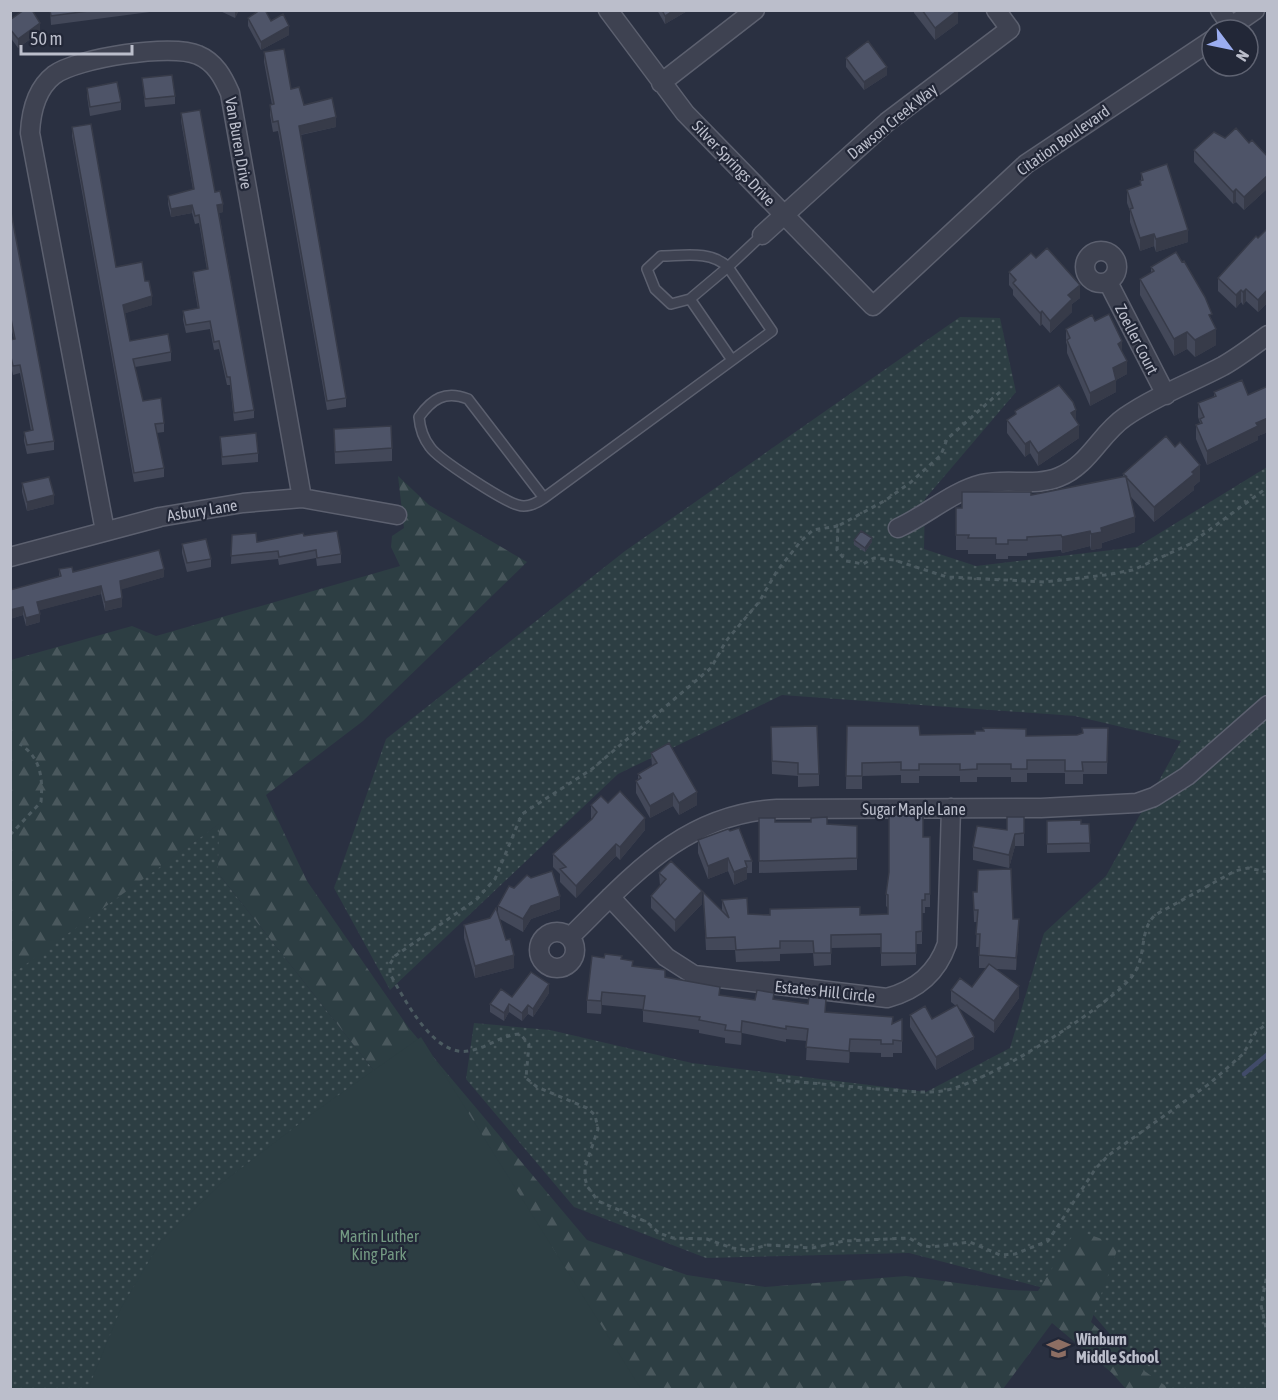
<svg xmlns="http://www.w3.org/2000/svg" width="1278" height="1400" viewBox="0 0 1278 1400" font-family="'Asap Condensed',sans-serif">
<defs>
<pattern id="grass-dots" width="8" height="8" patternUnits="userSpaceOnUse" patternTransform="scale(1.5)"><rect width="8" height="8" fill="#2d3e43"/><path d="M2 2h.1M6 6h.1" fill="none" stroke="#4a585d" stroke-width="1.8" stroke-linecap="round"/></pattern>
<pattern id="forest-firs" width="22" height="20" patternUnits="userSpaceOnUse" patternTransform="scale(1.5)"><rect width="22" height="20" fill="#2d3e43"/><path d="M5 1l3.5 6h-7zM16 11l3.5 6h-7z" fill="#4a585d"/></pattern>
</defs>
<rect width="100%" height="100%" fill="#2a3041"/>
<path fill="url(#grass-dots)" d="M960,317L1000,318L1016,392L925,499L924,549L976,566L1137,547L1267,467V1389H1157L1078,1297L909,1253L706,1258L574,1207L466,1079L474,1023L550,1030L692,1063L926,1092L1010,1048L1044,933L1106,876L1181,741L1075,716L782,695L618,774L390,990L334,888L386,739L625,551Z
M220,823L218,873L420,1129L438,1389H11L10,975Z"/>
<path fill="url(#forest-firs)" d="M398,476L429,505L527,562L363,721L266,795L307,881L408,1027L587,1240L687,1275L765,1287L906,1276L1009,1290L1038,1291L1076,1230L1119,1245L1091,1322L1143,1370L1170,1389H1126L1112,1373L1052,1323L1003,1389H438L420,1129L218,873L219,824L11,975V660L132,626L156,636L400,566L391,547L392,536L404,528Z"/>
<path fill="#2d3e43" d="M421,1037L641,1389H88L121,1308L161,1241L223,1182L316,1111Z"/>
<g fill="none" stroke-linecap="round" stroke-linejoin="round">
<path stroke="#414b69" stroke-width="4.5" d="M1244,1074L1268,1054"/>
<defs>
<path id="service" d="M690,299L671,304L655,289L647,269L661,256C683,256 710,250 728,267L690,299L732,360
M544,498L468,399C445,390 432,399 419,417C420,429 423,438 430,447C438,459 503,501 518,505C527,508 537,503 544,498L772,331L728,267L762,235"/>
<path id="minor" d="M608,10L685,113L873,306L1026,164L1212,40
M1220,10L1231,26
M1226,30L1255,10
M661,83L755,10
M762,235L887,122L1010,29L996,10
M1085 267a16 16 0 1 1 32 0a16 16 0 1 1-32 0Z
M1108,282L1166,395
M898,528C927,515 951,492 982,484C1007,478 1035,487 1059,477C1089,465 1100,434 1125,417C1155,396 1191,383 1223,366C1239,357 1253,346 1268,335
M105,531L30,133C31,112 36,89 54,75C77,58 172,43 198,55C215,62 223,77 230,93L302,498
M10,557L160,517L243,503L302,498L397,515
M610,897L666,957L694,975L887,998C917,990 937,973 947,944L951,808
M539 950a18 18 0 1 1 36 0a18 18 0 1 1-36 0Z
M570,937C632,876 684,814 777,809L1041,808L1137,803L1154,797L1187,776L1268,705"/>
</defs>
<use href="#service" stroke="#5c606f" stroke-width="12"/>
<use href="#minor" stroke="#5c606f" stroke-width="21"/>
<path stroke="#4c5b61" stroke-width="3" stroke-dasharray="4.5 4.5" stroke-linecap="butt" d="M1000,392L947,439L941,455L911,482L886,500L838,526L837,550L846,561L863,564L874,558L894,560L947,577L1045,582L1105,575L1133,570L1190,544L1268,487
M838,526L813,530L801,541L777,571L759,602L726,641L711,668L592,769L522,814L495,879L477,899L395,956L390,964V974C405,1000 434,1057 468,1051C488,1048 501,1035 520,1034L529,1044L526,1078L537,1087L587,1108L595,1115L598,1129L585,1167V1178L587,1186L598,1201L647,1222L659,1233L673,1238L707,1239L732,1248L748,1250L768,1245L812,1248L844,1241L909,1238L921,1245L931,1247L970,1242L1000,1255L1015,1254L1048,1241L1096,1168L1109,1155L1209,1084L1243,1054L1256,1032L1268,1023
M10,835L41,802C43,778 41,758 20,744
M777,1080C811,1083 844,1086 878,1089C899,1090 921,1094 942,1091C982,1086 1101,1011 1129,980C1149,959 1137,933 1155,915L1235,871L1248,868L1268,872
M1268,1270L1261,1305L1268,1337"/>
<use href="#service" stroke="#3e4251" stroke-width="9"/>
<use href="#minor" stroke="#3e4251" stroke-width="18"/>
</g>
<path fill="#434859" d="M50,10H165L51,25Z
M218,10H239L235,18Z
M657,10H689L665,24Z
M914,10H958V23L935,40L914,13Z
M248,18L271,21L289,35L261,50L248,26Z
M10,20L40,32L18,48L10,37Z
M264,52L304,105L336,127L301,135L346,398V407L327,410L278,131L273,132L270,115V105H272L264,62Z
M846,58L887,75L864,90L846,67Z
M142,78L175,96V104L145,107Z
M87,88L121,102V110L90,116L87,96Z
M181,113L215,192L223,212L219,213L254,410V418L234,421L230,385H227L219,349L214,350L210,329L186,333L183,320V311L198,309L193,280V272L207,270L199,223L195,224L192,213L171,217L168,204V196L193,190L181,121Z
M72,127L116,267L145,281L152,305L125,313L130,341L171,352V361L135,367L143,401L164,423V432L156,433L164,468V477L134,482L72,136Z
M1225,138L1249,143L1268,157V188L1244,210L1236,202L1233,204L1194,162V150Z
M1141,173L1188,242L1156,252L1154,246L1140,251L1130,222V211L1127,203V190L1140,185V181H1141Z
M10,207L54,441V450L27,454L24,441V432L31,431L20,373L13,375L10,361V340L14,339L10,322Z
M1268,232V302L1258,312L1246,301L1243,305L1241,302L1236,308L1218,291V278L1258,238Z
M1036,258L1080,298L1072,304V312L1050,333L1042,324L1040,326L1013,295V290L1009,285V272Z
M1151,267L1212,320L1216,345L1195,357L1187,349L1174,356L1140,295V279L1151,273Z
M1095,321L1122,352L1127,374L1116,380V392L1090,406L1067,353V345L1066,342V329Z
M1268,386V432L1258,436V440L1207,465L1196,439V425L1200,423L1198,417V403L1214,397V392L1248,395Z
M1015,411L1076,421L1079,438L1038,466L1030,453L1025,457L1007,433V420L1015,415Z
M334,429L392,448V461L335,464Z
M220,437L258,453V462L222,465Z
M1123,474L1200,481L1194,486V490L1154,522L1131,497L1135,532L1102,543V548L1091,550L1090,546L1062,553L1061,550L1027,553V556H1008V559H996V554H968V550H956V508H962L1031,495L1123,477Z
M22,483L54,504L27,511L22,492Z
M232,535L257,542L304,536L341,554V563L317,566L316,558L279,565L278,559L231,564Z
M854,540L872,542L865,552L854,545Z
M182,544L211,559V567L187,572L182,553Z
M59,569L73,572L164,577L121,589L122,607L105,611L101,594L39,610L40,622L26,626L23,615L10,619L59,577Z
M847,726L920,735L1026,736L1077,735L1108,728L1107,774H1083V784H1065V773H1027V782H1011V777H977V782H960V776H919V783H901V775L862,776V789H846Z
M771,727L819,774V786L798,787V776L772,774Z
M651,753L697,805L679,815L673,806L650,818L636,793V781L638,780V774L652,767Z
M608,803L645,830L620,860L616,856L576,898L560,882V874L553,867V854L592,819L591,818V805Z
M1024,817V846H1015L1009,868L973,860V847L1007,830Z
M759,818L775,822L827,824L857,826V870L759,873Z
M1047,821L1089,824L1090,852L1047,853Z
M730,831L752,861V873H747V879L734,885L728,871L708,879L698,853V840Z
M923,837H930V907H925V913H922V944H916V965L881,966V947L831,948V965L814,966L813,953L780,954V961L736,962L735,950H706L703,892L722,911V900L748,914H888V908L886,906V894Z
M659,873L702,904L675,932L651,908V896L660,886Z
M973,892L1013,919L1019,932L1016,970L996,969L1019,998L994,1033L959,1008L974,1049L936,1070L910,1027V1015L932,1019L956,1006L951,1002V990L972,987L986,968H979V947H976L977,922H974Z
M498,906L560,909L531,919L523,932L500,919L514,968L475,978L464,938V925L490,918L498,912Z
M604,958L622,959L633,966L720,995L755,1000L774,999L826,1012L893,1024L902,1019V1053H893V1057H881V1053L850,1052L849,1063L806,1060L807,1041L786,1039V1042L742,1033L741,1045L725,1043V1038L699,1033V1030L643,1022V1009L602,1005L601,1014L587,1013V1000Z
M549,993L533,1017L528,1014L522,1021L509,1012L504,1021L490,1012V1004L512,997Z"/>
<path fill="#373b49" d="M235,10H239L235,18Z
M674,10H689L665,24V16Z
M958,10V23L935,40V28Z
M40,23V32L18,48V39Z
M289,26V35L261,50V42Z
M887,67V75L864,90V82Z
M336,117V127L299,135V126Z
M1268,175V188L1244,210V197Z
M1236,189V202L1233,204V192Z
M223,204V212L217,214V205Z
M192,205V213L171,217V209Z
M1188,230V242L1156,252V239Z
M1154,234V246L1140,251V238Z
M1080,285V298L1072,304V312L1050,333V321L1068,295Z
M1246,289V301L1243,305V292Z
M1268,289V302L1258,312V300Z
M1241,290V302L1236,308V295Z
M152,296V305L123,314V305Z
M1042,311V324L1040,326V313Z
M1216,329V345L1195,357V340Z
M1187,332V349L1174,356V339Z
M1122,341V354L1118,344Z
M1127,361V374L1116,380V392L1090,406V393L1113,368Z
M1076,410V422L1071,413Z
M1268,418V432L1258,436V440L1207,465V451L1256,423Z
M1079,425V438L1038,466V453Z
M1030,441V453L1025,457V444Z
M1200,465V481L1194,486V490L1154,522V507Z
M54,495V504L27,511V502Z
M1135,517V532L1102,543V548L1091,550V534L1101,528Z
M1090,531V546L1062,553V537Z
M872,538V542L865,552V548Z
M164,569V577L120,590V581Z
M101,586V594L37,611V602Z
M122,598V607L105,611V602Z
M23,607V615L10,619V610Z
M40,614V622L26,626V618Z
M697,792V805L679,815V803Z
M673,793V806L650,818V806Z
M645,818V830L620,860V847Z
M1015,834V846L1009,868V855Z
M616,844V856L576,898V886Z
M728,858V871L708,879V866Z
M747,867V879L734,885V872Z
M702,891V904L675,932V920Z
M560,896V909L531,919L523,932V919L531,906Z
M1019,919V932L1016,970V958Z
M514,955V968L475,978V966Z
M549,984V993L533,1017V1009Z
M1019,986V998L994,1033V1021Z
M602,992V1005L601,1014V1001Z
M509,1004V1012L504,1021V1013Z
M528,1005V1014L522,1021V1013Z
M742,1021V1033L741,1045V1032Z
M974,1037V1049L936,1070V1057Z
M850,1039V1052L849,1063V1051Z"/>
<path fill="#4e5468" stroke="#373b49" stroke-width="1.5" d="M24,10H32L40,23L18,39L10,29V20Z
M50,10H96L51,16Z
M260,10H265L271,21L283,14L289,26L261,42L248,18Z
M662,10H674L665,16Z
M922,10H958L935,28Z
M868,41L887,67L864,82L846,58Z
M284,49L291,89L299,87L304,105L332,98L336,117L299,126L346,398L327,401L278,121L273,122L270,105L274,104L264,52Z
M172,75L175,96L145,99L142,78Z
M117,82L121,102L90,107L87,88Z
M200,110L215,192L220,191L223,204L217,205L254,410L234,413L230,377H227L219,341L214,342L210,321L186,325L183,311L199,308L193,272L208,269L199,215L195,216L192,205L171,209L168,196L194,189L181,113Z
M91,124L116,267L142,262L145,281H149L152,296L123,305L130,341L168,334L171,352L133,359L143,401L161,398L164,423L155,424L164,468L134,473L72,127Z
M1236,128L1249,143L1252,140L1268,157V175L1244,197L1236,189L1233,192L1194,150L1214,132L1225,138Z
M1167,164L1188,230L1156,239L1154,234L1140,238L1130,209L1133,208L1127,190L1141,185L1140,181L1143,180L1141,173Z
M10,207L54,441L27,445L24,432L33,430L20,365L13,366L10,353V340L15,339L10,314Z
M1266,230L1268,232V289L1258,300L1246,289L1243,292L1241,290L1236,295L1218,278L1256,236L1258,238Z
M1047,248L1080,285L1068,295L1072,299L1050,321L1042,311L1040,313L1013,283L1016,280L1009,272L1031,253L1036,258Z
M1176,252L1182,262L1184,261L1205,297L1212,314L1209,315L1216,329L1195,340L1187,332L1174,339L1140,279L1154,271L1151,267Z
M1109,314L1122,341L1118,344L1127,361L1113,368L1116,380L1090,393L1067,340L1070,338L1066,329L1092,315L1095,321Z
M1242,380L1248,395L1268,386V418L1256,423L1258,426L1207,451L1196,425L1202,423L1200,419L1204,417L1198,403L1216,396L1214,392Z
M1059,385L1073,402L1076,410L1071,413L1079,425L1038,453L1030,441L1025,444L1007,420L1016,414L1015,411Z
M391,426L392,448L335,452L334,429Z
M256,433L258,453L222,457L220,437Z
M1166,436L1175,447L1180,442L1200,465L1192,472L1194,474L1154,507L1126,477L1135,517L1101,528L1102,532L1091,534L1090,531L1062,537L1061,535L1027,537V540H1008V544H996V538H968L969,535H956V508H962V492H1031V495L1126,476L1123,474Z
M49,477L54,495L27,502L22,483Z
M337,531L341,554L317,558L316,550L279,557L278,551L231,556L232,535L256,533L257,542L303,533L304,536Z
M861,531L872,538L865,548L854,540Z
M206,539L211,559L187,563L182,544Z
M159,550L164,569L120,581L122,598L105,602L101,586L37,602L40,614L26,618L23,607L10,610V590L61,576L59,569L72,567L73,572Z
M817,726L819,774H798V763L772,761L771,727Z
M847,726H919L920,735L975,734V731H984L983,728L1026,729V736L1077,735L1083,733L1082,728H1108L1107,762H1082L1083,771H1065V760H1027V769H1011V764H977V769L960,770V764H919V770H901V762L862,763V776H846Z
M669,743L697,792L679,803L673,793L650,806L636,781L641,778L638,774L657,763L651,753Z
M620,791L645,818L620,847L616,844L576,886L560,869L566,867L553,854L592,819L597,812L591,805L601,796L608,803Z
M889,815H923V837H930V894H925V900H922V931L916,932V953H881V934L831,935V953H814L813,941H780V948L736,950L735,937L706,938L703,892L729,918L722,900L747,898L748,914L770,915V909L860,907V915L888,914V895L886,894L889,872Z
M827,817V824L857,826V858L759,861V818H775V822H811V818Z
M1007,817H1024V833L1015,834L1009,855L973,847L977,826L1007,830Z
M1081,820V824H1089L1090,843L1047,844V821Z
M739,828L752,861H745L747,867L734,872L728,858L708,866L698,840L728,829L730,831Z
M671,861L702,891L675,920L651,896L666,879L659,873Z
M1011,869L1013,919H1019L1016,958L979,955L980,934H976L978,910H974L973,892H977L978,870Z
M552,871L560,896L531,906L523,919L498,906L509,886L514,888L527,875L531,878Z
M496,908L506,940L510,939L514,955L475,966L464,925L490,918Z
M605,954L622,956L621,959L633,961L632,966L665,970V977L720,987L719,995L755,1000L757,990L774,993L773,999L808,1004L809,997L826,999L825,1012L893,1017L892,1024L902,1019V1041L893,1040V1044H881V1040L850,1039L849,1051L806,1047L808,1029L786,1026V1029L742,1021L741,1032L725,1030L726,1025L699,1020L700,1017L643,1010L645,996L602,992L601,1001L587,1000L592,956L604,958Z
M989,964L1019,986L994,1021L951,990L960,978L972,987Z
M531,972L549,984L533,1009L528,1005L522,1013L509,1004L504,1013L490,1004L501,989L512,997Z
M957,1005L974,1037L936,1057L910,1015L925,1006L932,1019Z"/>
<defs>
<symbol id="school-bare" viewBox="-9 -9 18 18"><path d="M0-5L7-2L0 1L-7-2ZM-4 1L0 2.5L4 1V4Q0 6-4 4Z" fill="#8d6e63" stroke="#222737" stroke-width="2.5" paint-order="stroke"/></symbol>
</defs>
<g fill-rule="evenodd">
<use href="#school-bare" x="1042" y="1332" width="33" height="33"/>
</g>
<g text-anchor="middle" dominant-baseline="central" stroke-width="4.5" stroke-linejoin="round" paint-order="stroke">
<g font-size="16" fill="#bbbecb" stroke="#222737">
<text transform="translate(892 121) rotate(-39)">Dawson Creek Way</text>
<text transform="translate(1063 140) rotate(-35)">Citation Boulevard</text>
<text transform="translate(239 143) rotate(80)">Van Buren Drive</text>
<text transform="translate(734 163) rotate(46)">Silver Springs Drive</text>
<text transform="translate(1137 339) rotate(63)">Zoeller Court</text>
<text transform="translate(202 510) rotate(-9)">Asbury Lane</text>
<text x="914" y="809">Sugar Maple Lane</text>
<text transform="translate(825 991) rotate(6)">Estates Hill Circle</text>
</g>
<g font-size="16" fill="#749a83" stroke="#222737">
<text x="379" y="1236">Martin Luther<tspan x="379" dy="18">King Park</tspan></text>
</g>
<g font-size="16" font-weight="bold" fill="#bbbecb" stroke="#222737" text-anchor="start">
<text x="1076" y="1339">Winburn<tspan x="1076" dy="18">Middle School</tspan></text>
</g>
</g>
<rect width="1278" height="1400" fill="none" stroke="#bbbecb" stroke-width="24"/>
<g transform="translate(1230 48) rotate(122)"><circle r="28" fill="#222737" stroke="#5f6372" stroke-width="1.5"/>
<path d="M0-4.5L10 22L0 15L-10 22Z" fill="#9badf0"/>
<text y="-9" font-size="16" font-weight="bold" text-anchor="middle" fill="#bbbecb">N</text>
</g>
<path d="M21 45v9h111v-9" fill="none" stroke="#bbbecb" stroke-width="3"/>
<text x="30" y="45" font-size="18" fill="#bbbecb" stroke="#222737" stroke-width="4.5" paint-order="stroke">50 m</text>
</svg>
